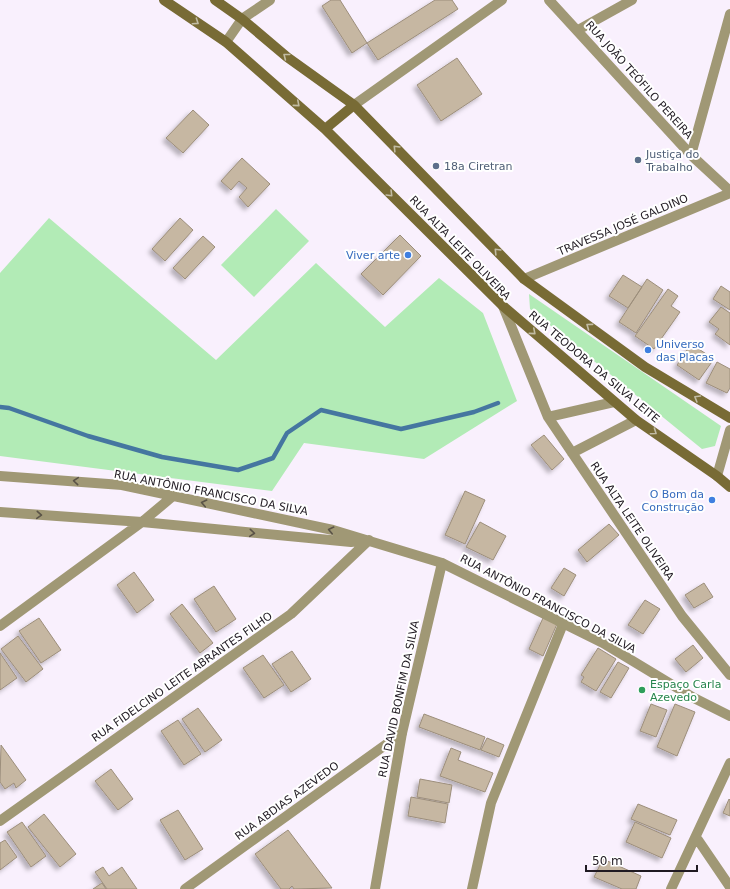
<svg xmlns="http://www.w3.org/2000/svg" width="730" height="889" viewBox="0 0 730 889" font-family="'DejaVu Sans',sans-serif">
<defs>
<filter id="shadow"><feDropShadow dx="-3.5" dy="3.5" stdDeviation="2" flood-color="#0004"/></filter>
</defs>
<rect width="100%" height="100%" fill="#f9f0fd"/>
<path fill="#b2ebb6" d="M276,209L309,241L254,297L221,265Z
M49,218L216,360L316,263L385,327L439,278L483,313L517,401L424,459L304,443L272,491L0,456V273Z
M529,294L721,426L715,446L702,449L530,309Z"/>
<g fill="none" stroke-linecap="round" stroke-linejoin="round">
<path stroke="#4576a0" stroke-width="4.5" d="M0,407L9,408L88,436L162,457L238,470L273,458L287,433L321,410L401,429L474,412L498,403"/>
</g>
<path fill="#c6b7a2" stroke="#9c8e7b" filter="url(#shadow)" d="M331,0H340L367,43L352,53L322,6Z
M435,0H452L458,9L378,60L367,43Z
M457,58L482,94L441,121L417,85Z
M193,110L209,125L183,153L166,138Z
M242,158L270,184L248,207L239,197L247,188L239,181L231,190L221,181Z
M180,218L193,230L165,261L152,249Z
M400,235L421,256L383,295L361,274Z
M203,236L215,247L185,279L173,268Z
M623,275L642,287L628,308L609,296Z
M647,279L663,290L636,333L619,322Z
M721,286L730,292V310L713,299Z
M668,289L678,296L671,306L680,312L654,349L635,336Z
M721,307L730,313V345L715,334L719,329L709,322Z
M691,344L714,359L699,380L677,365Z
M717,362L730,369V388L727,393L706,383Z
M544,435L564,459L552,470L531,445Z
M465,491L485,500L465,544L445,535Z
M480,522L506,536L493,560L466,547Z
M609,524L619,535L587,562L578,550Z
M564,568L576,575L564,596L551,588Z
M134,572L154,600L137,613L117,585Z
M704,583L713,597L694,608L685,595Z
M214,586L236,619L216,632L194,599Z
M645,600L660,609L643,634L628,625Z
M182,604L213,643L200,653L170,614Z
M39,618L61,650L41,663L19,631Z
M543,618L557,624L543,656L529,649Z
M18,636L43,669L26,682L1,649Z
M693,645L703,658L686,672L675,659Z
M598,648L616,659L596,691L581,682L584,677L581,675Z
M292,651L311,679L291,692L272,664Z
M0,653L17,678L0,690Z
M263,655L284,685L264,698L243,668Z
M618,662L629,668L611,698L600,692Z
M651,704L667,710L656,737L640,731Z
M675,704L695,712L677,756L657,747Z
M198,708L222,740L205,752L182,719Z
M424,714L485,737L480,750L419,727Z
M178,720L201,754L184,765L161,731Z
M487,738L504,745L499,757L481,750Z
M1,745L26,780L16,788L14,783L5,789L0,782Z
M451,748L461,752L458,760L493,773L485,792L440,776Z
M111,769L133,799L118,810L95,781Z
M420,779L452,785L449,803L417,797Z
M411,797L448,804L445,823L408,816Z
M729,799L730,800V816L723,813Z
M638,804L677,820L670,835L631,819Z
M178,810L203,849L185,860L160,820Z
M44,814L76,854L60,867L28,827Z
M22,822L46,856L31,867L7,832Z
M635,822L671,838L662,858L626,842Z
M288,830L332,888L294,889L292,886L289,889H281L255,854Z
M5,840L17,857L0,870V843Z
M603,859L641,876L636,889H622L594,877Z
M103,867L109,876L122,867L137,889H107L95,872Z
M102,883L106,889H93Z"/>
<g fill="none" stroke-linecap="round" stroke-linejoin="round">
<path stroke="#a09875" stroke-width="10" d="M549,0L691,155L730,191
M578,30L632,0
M226,42L242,19L270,0
M354,105L502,0
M691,155L730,14
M524,279L730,193
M503,306L548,417L682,616L730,675
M548,417L614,402
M572,453L636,420
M0,476L122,485L333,530L442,563
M717,476L730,430
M0,512L142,522L351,542L365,540
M0,626L142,522L173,496
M0,821L291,614L369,540
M696,837L730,887
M185,889L402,733
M472,889L491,803L563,624
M671,889L730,763"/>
<path stroke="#a09875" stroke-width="10" d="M375,889L402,733L442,563L603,643L694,698L730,716"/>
<path stroke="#786b35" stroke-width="10" d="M164,0L226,42L325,129L503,306L636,420L717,476L730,487
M215,0L242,19L287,57L354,105L524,279L645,367L730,418
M325,129L354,105"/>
</g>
<defs><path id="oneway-chevron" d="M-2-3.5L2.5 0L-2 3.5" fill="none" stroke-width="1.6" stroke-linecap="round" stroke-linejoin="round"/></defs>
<g stroke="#c2bca4">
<use href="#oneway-chevron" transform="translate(196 22) rotate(34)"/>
<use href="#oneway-chevron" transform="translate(286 56) rotate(-142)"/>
<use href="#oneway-chevron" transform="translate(297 104) rotate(41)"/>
<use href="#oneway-chevron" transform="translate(396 148) rotate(-134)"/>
<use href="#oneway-chevron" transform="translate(390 194) rotate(45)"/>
<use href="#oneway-chevron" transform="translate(497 251) rotate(-134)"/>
<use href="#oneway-chevron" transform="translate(589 326) rotate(-144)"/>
<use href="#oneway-chevron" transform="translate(533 332) rotate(41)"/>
<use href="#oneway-chevron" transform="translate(697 398) rotate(-149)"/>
<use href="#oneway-chevron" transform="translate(654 432) rotate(35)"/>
</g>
<g stroke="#5a5347">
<use href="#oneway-chevron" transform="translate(76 481) rotate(-175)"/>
<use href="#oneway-chevron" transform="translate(204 503) rotate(-168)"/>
<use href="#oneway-chevron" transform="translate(39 515) rotate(4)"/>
<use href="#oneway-chevron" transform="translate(331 530) rotate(-167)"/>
<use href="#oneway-chevron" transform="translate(252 533) rotate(5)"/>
</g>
<g fill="#5c6f8a" stroke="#fff" stroke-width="1.5">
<circle cx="638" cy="160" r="4"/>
<circle cx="436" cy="166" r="4"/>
</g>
<g fill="#3f7fe0" stroke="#fff" stroke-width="1.5">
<circle cx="408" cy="255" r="4"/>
<circle cx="648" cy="350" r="4"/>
<circle cx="712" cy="500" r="4"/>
</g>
<circle fill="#2e9e5b" stroke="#fff" stroke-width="1.5" cx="642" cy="690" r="4"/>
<g text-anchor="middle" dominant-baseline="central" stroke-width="4" stroke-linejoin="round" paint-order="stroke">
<g font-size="11" fill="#201a22" stroke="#fff">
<text transform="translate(639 80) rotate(48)">RUA JOÃO TEÓFILO PEREIRA</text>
<text transform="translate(623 225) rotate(-23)">TRAVESSA JOSÉ GALDINO</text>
<text transform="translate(460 248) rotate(46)">RUA ALTA LEITE OLIVEIRA</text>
<text transform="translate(594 367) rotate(40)">RUA TEODORA DA SILVA LEITE</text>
<text transform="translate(211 493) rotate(11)">RUA ANTÔNIO FRANCISCO DA SILVA</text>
<text transform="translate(632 521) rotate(56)">RUA ALTA LEITE OLIVEIRA</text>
<text transform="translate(548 604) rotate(28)">RUA ANTÔNIO FRANCISCO DA SILVA</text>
<text transform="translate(182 677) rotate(-35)">RUA FIDELCINO LEITE ABRANTES FILHO</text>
<text transform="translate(399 699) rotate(-78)">RUA DAVID BONFIM DA SILVA</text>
<text transform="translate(287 801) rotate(-36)">RUA ABDIAS AZEVEDO</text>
</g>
<g font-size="11" fill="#4e5e75" stroke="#fff" text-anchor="start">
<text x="646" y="154">Justiça do<tspan x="646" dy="13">Trabalho</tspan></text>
<text x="444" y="166">18a Ciretran</text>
</g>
<g font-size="11" fill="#366cbe" stroke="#fff" text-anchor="end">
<text x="400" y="255">Viver arte</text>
<text x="656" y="344" text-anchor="start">Universo<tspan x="656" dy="13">das Placas</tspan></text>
<text x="704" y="494">O Bom da<tspan x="704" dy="13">Construção</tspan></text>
</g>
<g font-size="11" fill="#27864d" stroke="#fff" text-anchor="start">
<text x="650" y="684">Espaço Carla<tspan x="650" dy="13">Azevedo</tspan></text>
</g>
</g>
<path d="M586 865v6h111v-6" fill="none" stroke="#201a22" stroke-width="2"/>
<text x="592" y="865" font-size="12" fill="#201a22" stroke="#ffffff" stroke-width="3" paint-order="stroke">50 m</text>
</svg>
